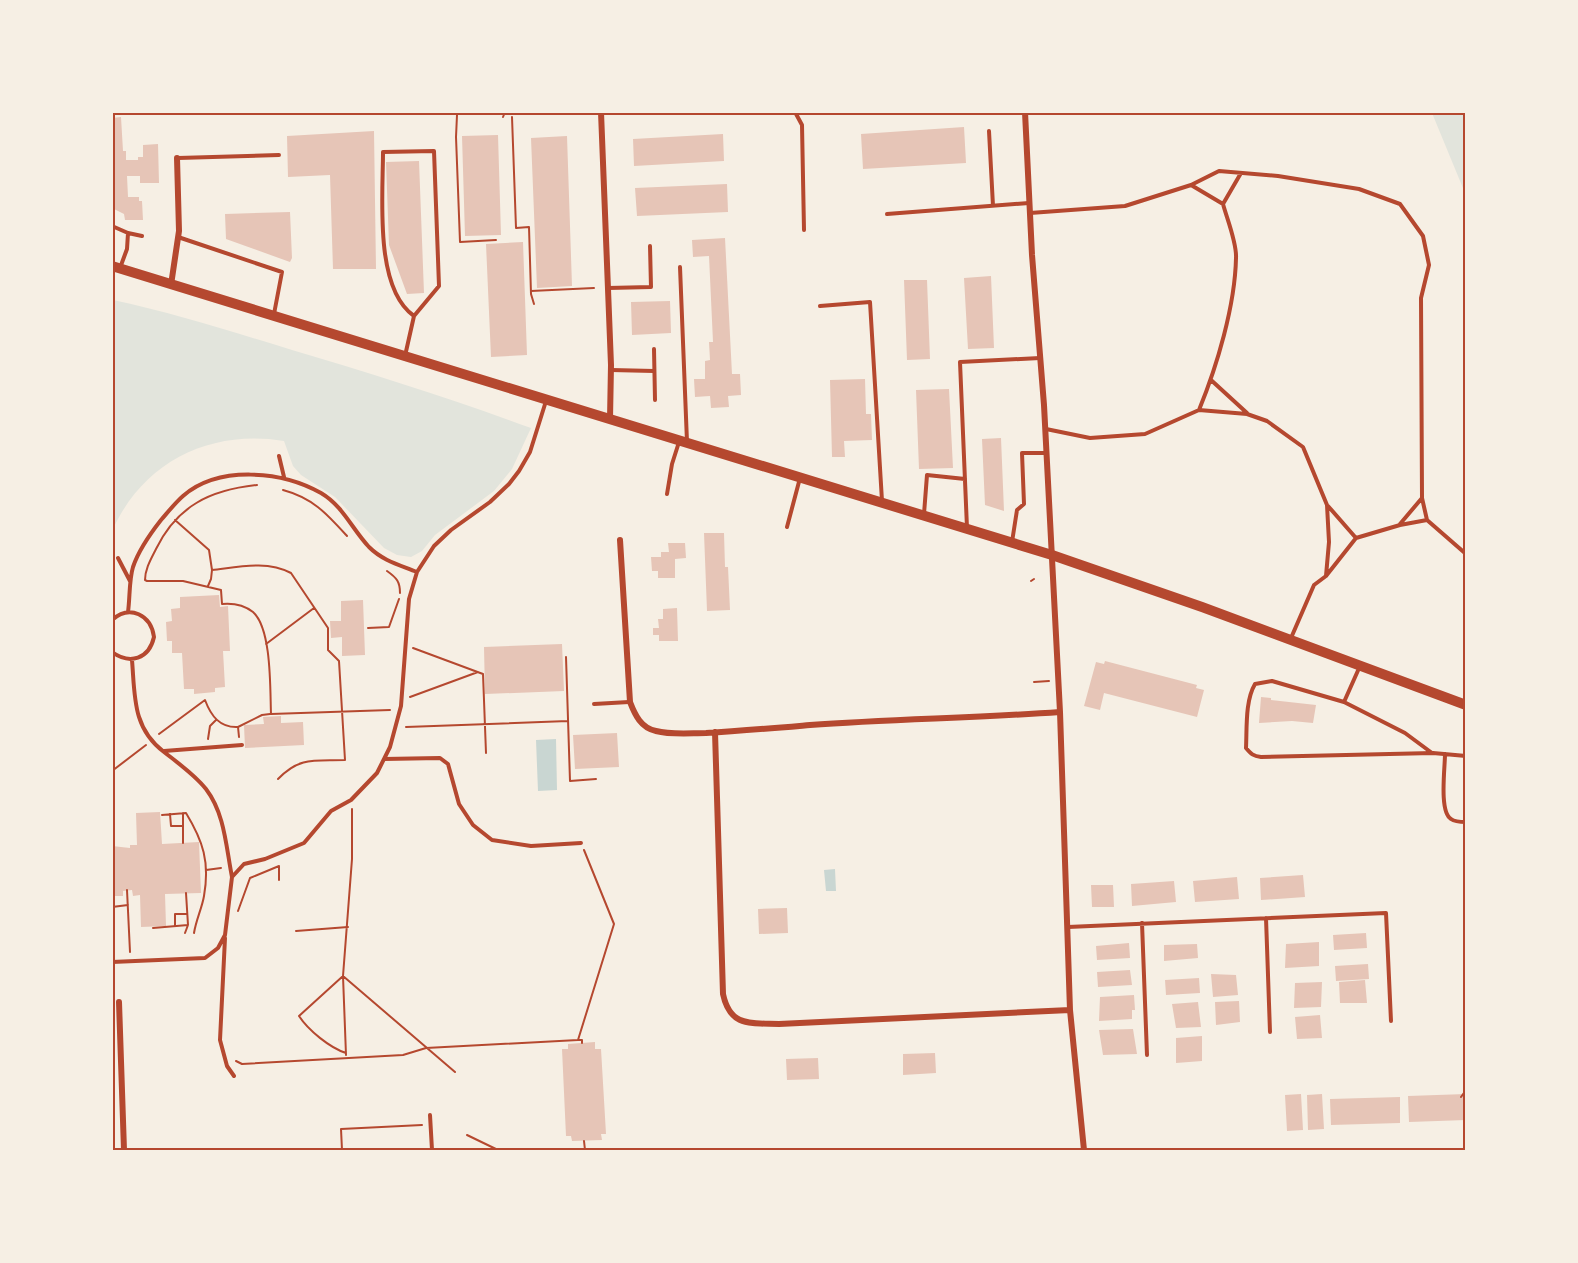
<svg xmlns="http://www.w3.org/2000/svg" width="1578" height="1263" viewBox="0 0 1578 1263" font-family="Mulish,sans-serif">
<rect width="100%" height="100%" fill="#f6efe4"/>
<path fill="#e2e4dc" d="M1432,113H1465V193Z
M113,300C174,313 233,332 292,350C373,374 452,399 531,428L512,469L494,491L435,535L422,551L411,557L397,555L384,548L335,497L301,475L293,466L284,441C211,429 144,461 113,529Z"/>
<path fill="#c9d6d2" d="M556,739L557,790L538,791L536,740Z
M835,869L836,891H826L824,870Z"/>
<path fill="#e6c5b7" d="M121,117L123,151H126V160H138V157H143V145L158,144L159,183H140V176H127L128,197H139V201H142L143,220H125L124,214L112,208V118Z
M964,127L966,163L863,169L861,134Z
M374,131L376,269H333L330,175L288,177L287,136Z
M723,134L724,161L634,166L633,139Z
M498,135L501,235L465,236L462,136Z
M567,136L572,286L537,288L531,138Z
M419,161L424,293L407,294L389,245L386,162Z
M727,184L728,212L637,216L635,188Z
M290,212L292,258L290,262L226,239L225,214Z
M725,238L732,374H740L741,395L728,396L729,407L711,408L710,396L695,397L694,379H705V361L710,360L709,342H713L709,256L693,257L692,240Z
M523,242L527,355L491,357L486,244Z
M991,276L994,348L968,349L964,278Z
M904,280H927L930,359L907,360Z
M670,301L671,333L632,335L631,302Z
M865,379L866,414H871L872,440L844,441L845,457H832L830,380Z
M949,389L953,468L919,469L916,390Z
M1001,438L1004,511L985,505L982,439Z
M704,533H724L725,567H728L730,610L707,611Z
M668,543H685L686,558L675,559V578H658V571H652L651,557H661V552H669Z
M219,595L220,607L228,606L230,651H223L225,687L215,688V692L194,694V689H184L182,653H172V641H167L166,622L172,621L171,609L180,608V597Z
M363,600L365,655L342,656V637L331,638L330,621H341V601Z
M677,608L678,641H659V635H653V628H659L658,619H663V609Z
M562,644L564,691L485,694L484,647Z
M1105,661L1197,685L1196,688L1204,690L1197,717L1104,693L1100,710L1084,706L1096,662L1104,664Z
M1261,697L1271,698V700L1316,705L1313,723L1292,721L1259,723Z
M281,716V723L303,722L304,745L245,748L244,725L264,724L263,717Z
M617,733L619,767L575,769L573,735Z
M160,812L162,844L199,842L201,893L165,894L166,926L141,927L140,895L133,896L132,890L123,891V896H112V846L130,848V845H137L136,813Z
M1303,875L1305,897L1261,900L1260,878Z
M1237,877L1239,899L1195,902L1193,881Z
M1174,881L1176,902L1132,906L1131,884Z
M1091,885H1113L1114,907H1092Z
M787,908L788,933L759,934L758,909Z
M1366,933L1367,948L1334,950L1333,935Z
M1319,942V966L1285,968L1286,944Z
M1129,943L1130,958L1097,960L1096,946Z
M1197,944L1198,958L1164,961V945Z
M1368,964L1369,979L1336,981L1335,966Z
M1130,970L1132,985L1098,987L1097,972Z
M1211,974L1236,975L1238,995L1213,997Z
M1199,978L1200,993L1166,995L1165,980Z
M1365,980L1367,1003H1340L1339,982Z
M1322,982L1321,1007L1294,1008L1295,983Z
M1134,995L1135,1010H1132V1019L1099,1021L1100,997Z
M1239,1001L1240,1022L1216,1025L1215,1002Z
M1198,1002L1201,1027L1176,1028L1172,1004Z
M1320,1015L1322,1038L1297,1039L1295,1017Z
M1133,1029L1137,1054L1103,1055L1099,1030Z
M1202,1036V1061L1176,1063V1038Z
M595,1042V1049H601L606,1134H601L602,1140L572,1141L571,1136H566L562,1049H568V1044Z
M935,1053L936,1073L903,1075V1054Z
M818,1058L819,1079L787,1080L786,1059Z
M1301,1094L1303,1130L1287,1131L1285,1095Z
M1322,1094L1324,1129L1308,1130L1307,1095Z
M1466,1094V1120L1409,1122L1408,1096Z
M1400,1097V1123L1331,1125L1330,1099Z"/>
<g fill="none" stroke-linecap="round" stroke-linejoin="round">
<path stroke="#b5482f" stroke-width="2" d="M457,115L456,137L460,242L496,240
M503,117L505,112
M512,117L516,228L529,227L531,294L534,304
M531,291L594,288
M257,485C210,490 177,506 156,549C151,559 145,569 145,580L147,581H183L221,590L222,604C233,603 244,605 253,612C272,629 270,690 271,714L390,710
M283,490C313,498 327,514 347,536
M175,520L209,550L212,570C238,567 267,560 291,573L328,628V650L339,661L345,760C316,761 300,756 278,779
M387,571C397,578 400,582 400,593
M1031,581L1034,579
M208,586L211,579L212,570
M368,628L389,627L399,599
M266,644L314,608
M413,648L483,674L486,753
M566,657L570,781L596,779
M1034,682L1049,681
M410,697L478,672
M406,727L568,721
M159,734L205,700C211,716 220,728 238,727
M239,737L238,727L262,715L270,714
M208,739L210,726L216,720
M112,771L146,745
M183,813V843
M170,814L171,826H183
M162,815L186,813C203,841 210,862 204,896C202,908 196,920 194,933
M206,870L221,868
M127,890L130,952
M112,907L128,905
M238,911L250,878L279,866V880
M175,926V914H187
M153,928L188,925L186,893
M296,931L348,927
M185,933L188,925
M578,1040L614,924L584,850
M346,1053C330,1048 308,1030 299,1016L343,976L455,1072
M346,1055L343,976L352,859V809
M236,1061L242,1064L403,1055L426,1048L578,1040H582V1043
M1461,1097L1466,1090
M467,1135L498,1150
M584,1141L585,1150
M342,1150L341,1129L422,1125"/>
<path stroke="#b5482f" stroke-width="4" d="M795,112L802,125L804,230
M989,131L993,206
M178,158L279,155
M1191,185L1219,171L1278,176L1359,189L1400,204L1423,236L1429,265L1421,298L1422,498L1427,520L1466,554
M1223,204L1241,173
M1030,213L1125,206L1191,185L1223,204C1227,219 1237,243 1236,258C1235,306 1217,366 1199,410L1145,434L1090,438L1046,429
M887,214L1029,203
M112,226L128,233L142,236
M178,237L282,272L274,314
M680,267L687,442
M120,268L127,249L128,233
M608,288L651,287L650,246
M820,306L870,302L882,501
M654,349L655,400
M405,356L414,316L439,286L434,151L383,152C383,197 374,288 414,316
M611,370L654,371
M1211,380L1247,413
M1199,410L1247,414L1267,421L1303,447L1327,505L1329,542L1326,576
M279,456L284,477
M667,494L672,464L679,442
M1328,506L1356,538
M924,514L927,475L965,479
M1400,524L1422,498
M787,527L800,478
M967,528L960,362L1040,358
M1012,542L1017,510L1024,504L1022,453H1046
M118,558L130,581
M128,612C130,598 129,580 133,567C139,549 150,534 161,520C168,512 175,503 183,496C219,465 282,471 321,493C343,506 352,529 369,547C383,561 400,565 417,572
M112,620C130,604 151,615 154,637C149,659 130,665 112,652
M1291,638L1314,585L1326,576L1356,538L1400,525L1427,520
M132,660C135,695 132,728 164,752C178,763 195,775 206,789C225,814 226,847 232,877
M1360,666L1344,702L1272,681L1255,684C1245,701 1247,728 1246,748C1251,754 1253,756 1261,757L1433,753L1466,756
M1344,702L1405,733L1432,753
M594,704L629,702
M164,751L242,745
M1445,754C1445,768 1439,812 1451,819C1455,822 1461,822 1466,822
M384,759L440,758L448,764L459,804L473,825L492,840L531,846L581,843
M1266,918L1270,1032
M1142,923L1147,1055
M1068,927L1386,913L1391,1021
M225,938L220,1040L227,1066L234,1076
M112,962L205,958L218,948L225,935L232,877L244,864L265,859L304,843L331,811L351,800L377,773L390,747L401,706L409,599L417,572L434,546L451,530L490,502L509,484L519,471L530,452L546,401
M430,1115L432,1150"/>
<path stroke="#b5482f" stroke-width="6" d="M601,112L611,365L610,419
M1025,112L1032,255L1044,405L1060,712L1070,1010L1084,1150
M171,285L179,231L177,158
M620,540L630,702C635,715 641,728 656,731C671,735 690,733 706,733C741,731 775,728 810,725C893,719 977,718 1060,712
M715,732L723,994C730,1027 750,1023 779,1024L1070,1010
M119,1002L124,1150"/>
<path stroke="#b5482f" stroke-width="10" d="M112,266L1052,555L1202,607L1466,705"/>
</g>
<rect width="1578" height="1263" fill="none" stroke="#f6efe4" stroke-width="228"/>
<rect x="114" y="114" width="1350" height="1035" fill="none" stroke="#b5482f" stroke-width="2"/>
</svg>
